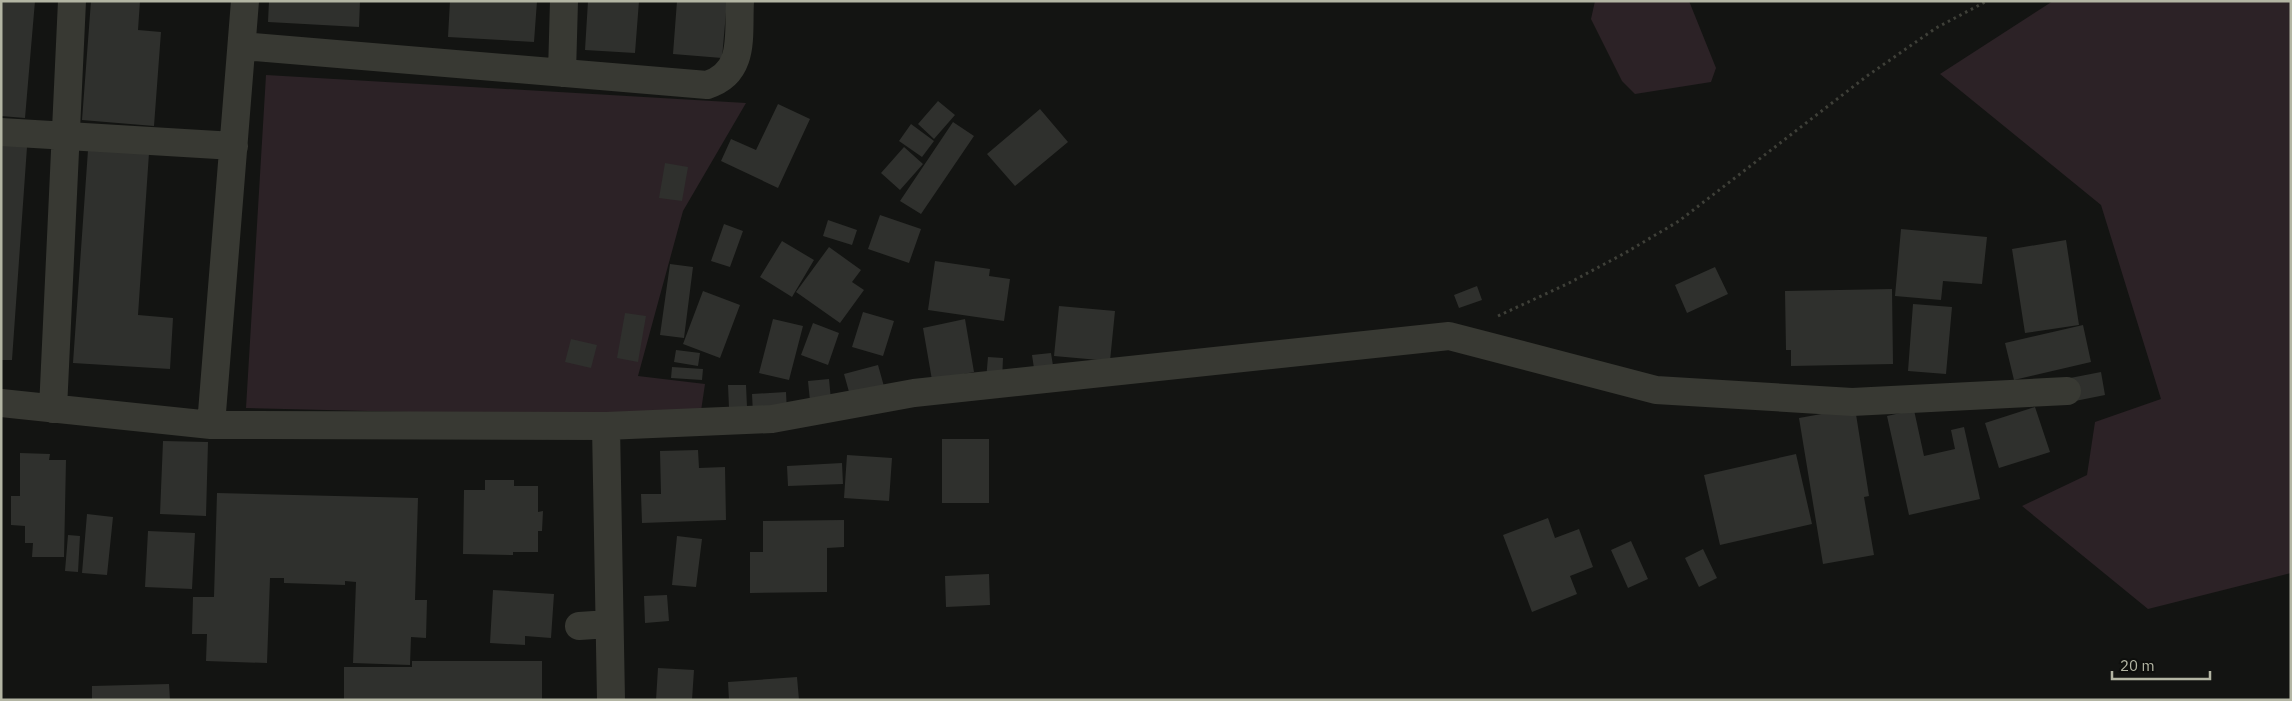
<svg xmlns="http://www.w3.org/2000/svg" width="2292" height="701" viewBox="0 0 2292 701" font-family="'IBM Plex Sans',sans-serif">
<rect width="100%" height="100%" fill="#131412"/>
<path fill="#2c2226" d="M1595,1H1689L1716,68L1711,82L1635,94L1622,81L1591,19Z
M2053,1H2291V573L2148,609L2022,506L2087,475L2095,422L2161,399L2101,205L1940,74Z
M266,75L746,103L683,211L638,376L705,384L701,411L607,417L246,408Z"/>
<path fill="#2f302d" d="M1,1H35L25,118L1,116Z
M91,1H140L138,30L161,32L154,126L82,120Z
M269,1H360L359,27L268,22Z
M450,1H537L534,42L448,37Z
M588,1H639L635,53L585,50Z
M677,1H727L722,58L673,54Z
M938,101L955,115L934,139L918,124Z
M778,104L810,119L778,188L721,161L731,139L756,150Z
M1040,109L1068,142L1015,186L987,154Z
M953,122L974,136L921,214L900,201Z
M911,124L934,141L922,157L899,141Z
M1,145L27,147L12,360H1Z
M904,147L923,164L900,190L881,173Z
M88,150L149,153L138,315L173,318L170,369L73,363Z
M665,163L688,167L682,201L659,198Z
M880,215L921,229L909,263L868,249Z
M828,220L857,230L852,245L823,236Z
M724,224L743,231L730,267L711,261Z
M1901,229L1987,237L1982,284L1943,281L1941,300L1895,296Z
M2066,240L2079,325L2025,333L2012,249Z
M782,241L814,260L792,297L760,277Z
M829,247L861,270L852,282L864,290L840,323L796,292Z
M935,261L990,269L989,276L1010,279L1004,321L928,310Z
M670,264L693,267L684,338L660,335Z
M1715,267L1728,294L1687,313L1675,285Z
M1477,286L1482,300L1459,308L1454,295Z
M1892,289L1893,364L1791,366V350H1786L1785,291Z
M703,291L740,305L720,358L683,344Z
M1913,304L1952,307L1946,374L1908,371Z
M1059,306L1115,311L1110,361L1054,356Z
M863,312L894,321L883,356L852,347Z
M625,313L646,316L638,362L617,358Z
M773,319L803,326L789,380L759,373Z
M965,319L974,372L932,380L923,328Z
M813,323L839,333L828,365L801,355Z
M2083,325L2091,362L2014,380L2005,343Z
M571,339L597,345L591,368L565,362Z
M676,350L700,353L698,366L674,362Z
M1051,353L1054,372L1035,375L1032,355Z
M988,357L1003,358L1002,381L986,380Z
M878,365L885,390L851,399L844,374Z
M672,367L703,369L702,380L671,378Z
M2101,372L2105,395L2070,402L2065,379Z
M829,379L831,400L810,401L808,381Z
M728,385H746L747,407L729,408Z
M786,392L787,413L753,414L752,394Z
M2035,407L2050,452L1999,468L1985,423Z
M1855,408L1869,496L1864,497L1874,555L1823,564L1799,418Z
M1914,410L1924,456L1955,449L1951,430L1964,427L1980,499L1909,515L1887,416Z
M942,439H989V503H942Z
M163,441L208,442L206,516L160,514Z
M698,450L699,468L725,467L726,520L642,523L641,494H661L660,451Z
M20,453L50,454L49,460H66L64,557H32L33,543H25V526L11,525V496H20Z
M1796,454L1812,524L1720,545L1704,475Z
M847,455L892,458L889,501L844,498Z
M842,463L843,484L788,486L787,466Z
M485,480H514V486H538V512L543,511L542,531H538V552H513V555L463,554L464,490H485Z
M217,493L418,498L415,600H427L426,638L411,637L410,665L353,663L356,582L345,581V585L284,583V578H270L267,663L206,661L207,634H192L193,597H214Z
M87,514L113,517L107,575L82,573Z
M1548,518L1555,538L1579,529L1593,567L1570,576L1577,594L1532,612L1503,535Z
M844,520V547L827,548V592L750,593V552H763V521Z
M148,531L195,533L192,589L145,587Z
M68,535L80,536L78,572L65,571Z
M677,536L702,539L696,587L672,585Z
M1631,541L1648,579L1628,588L1611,550Z
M1703,549L1717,578L1699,587L1685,558Z
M989,574L990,605L946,607L945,576Z
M493,590L554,594L551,638L525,636V645L490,643Z
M667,595L669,621L645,623L644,596Z
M412,661H542V700H344V667H412Z
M658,668L694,670L692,700H656Z
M797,677L799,700H729L728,682Z
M169,684L170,700H92V686Z"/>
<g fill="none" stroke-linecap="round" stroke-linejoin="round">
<path stroke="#3f4039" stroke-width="3" stroke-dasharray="2.5 4" stroke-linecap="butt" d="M1498,316L1569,283L1625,253L1679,221L1867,76L1936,28L1987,1"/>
<path stroke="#383933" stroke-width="28" d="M243,46L707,85C746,73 738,35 740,1
M562,73L564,1
M1,132L234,146
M1,403L211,425L606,426L772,419L914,393L1449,336L1656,390L1852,402L2067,391
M53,409L72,1
M211,425L245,1
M606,426L611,700
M579,626L609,624"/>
</g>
<rect width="2292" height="701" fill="none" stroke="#b3b5a3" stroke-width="5"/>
<path d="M2112 671v8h98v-8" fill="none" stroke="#b3b5a3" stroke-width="2.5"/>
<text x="2120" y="671" font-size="15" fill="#b3b5a3" stroke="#0e0f0d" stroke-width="4" paint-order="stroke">20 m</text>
</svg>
